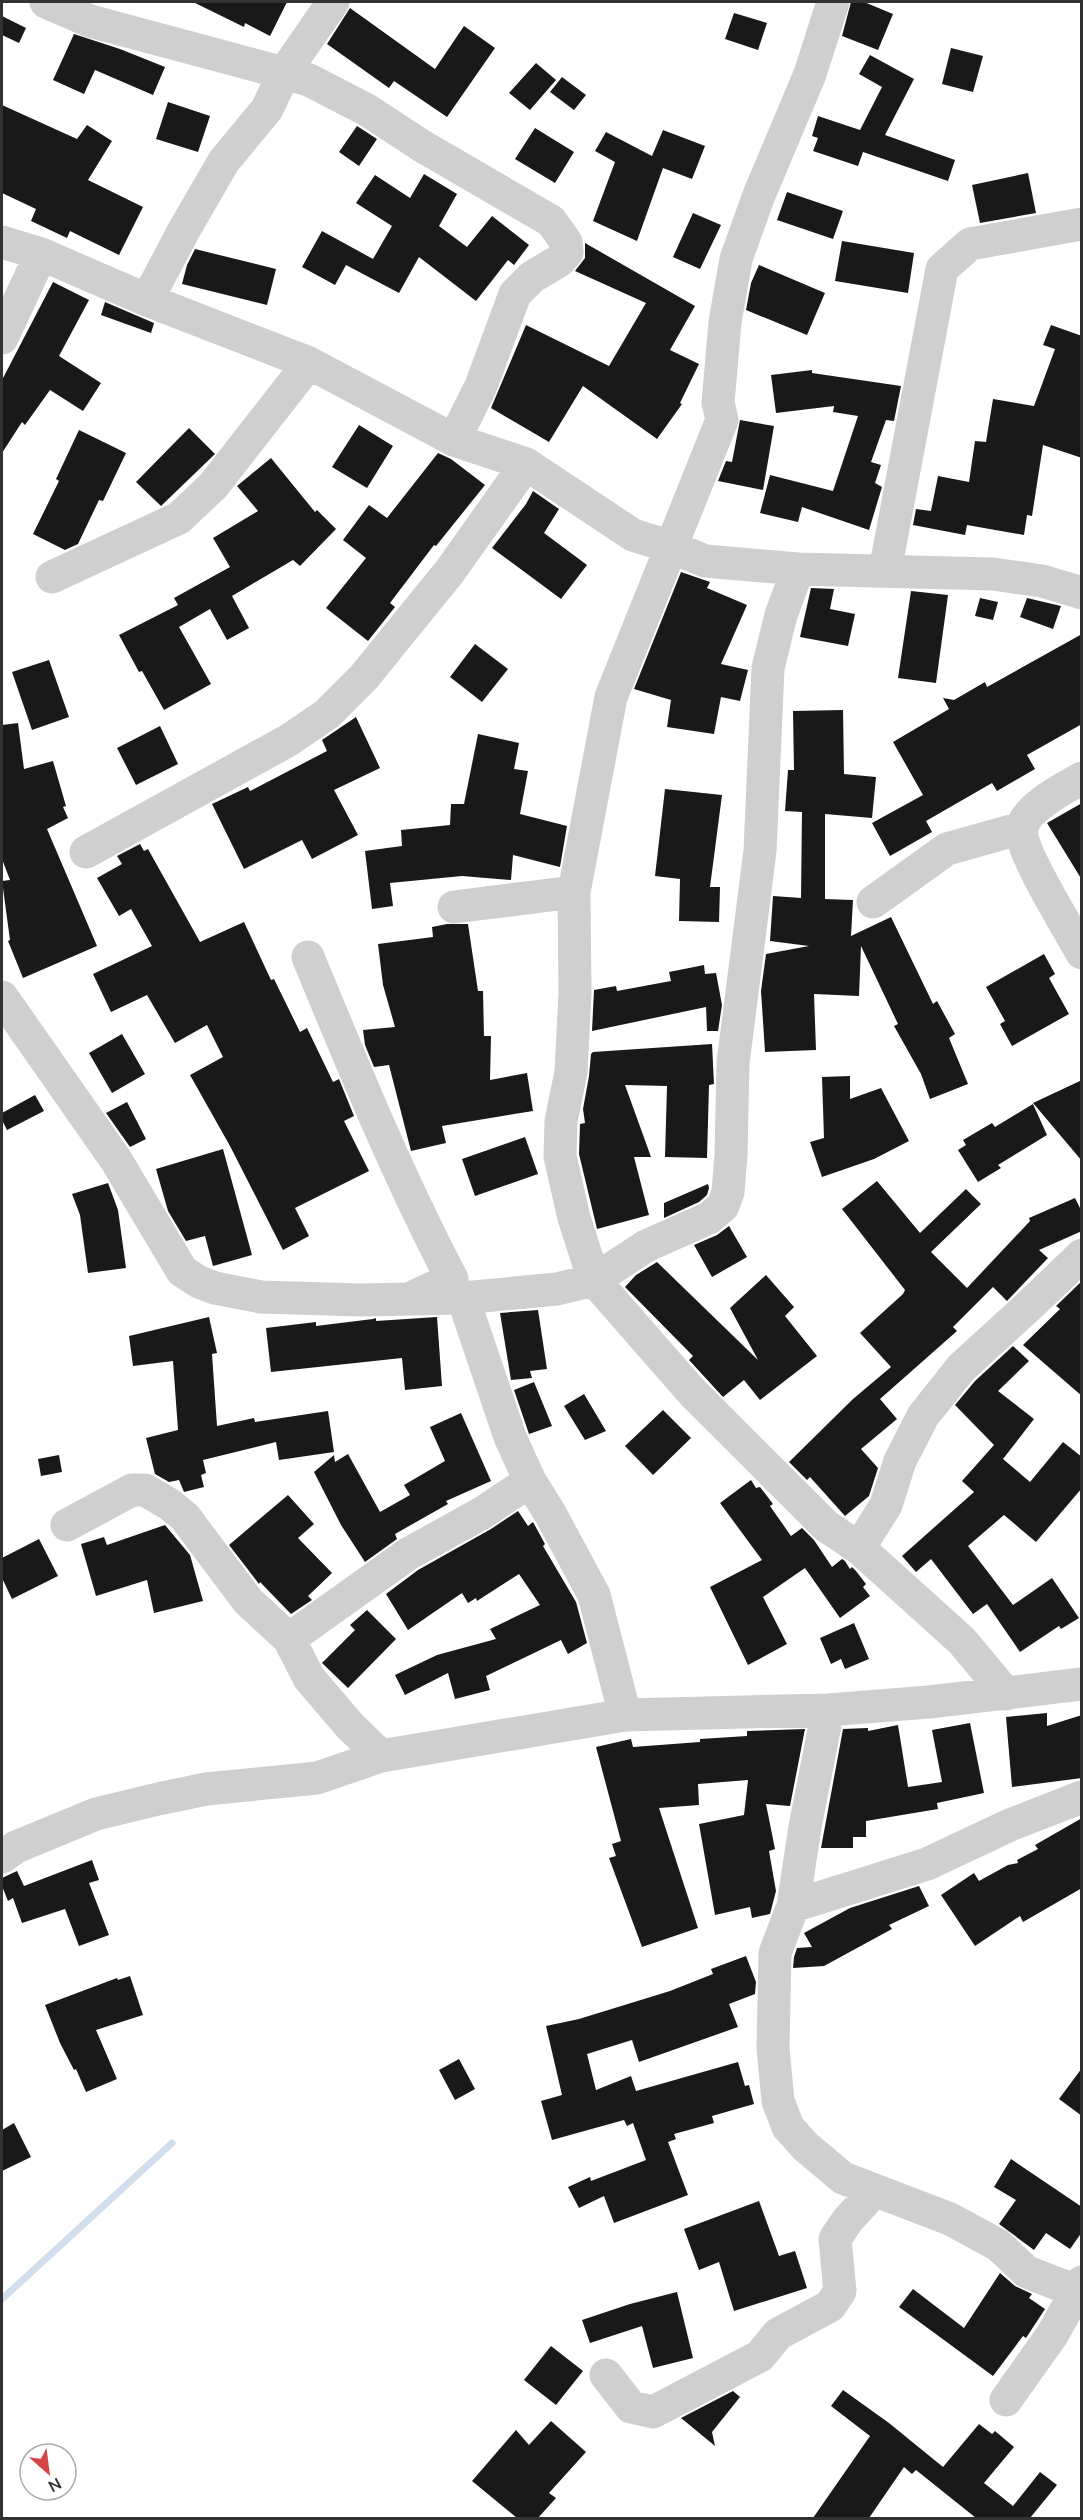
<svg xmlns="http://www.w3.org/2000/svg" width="1083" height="2520" viewBox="0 0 1083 2520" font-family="'Nunito Sans',sans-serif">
<rect width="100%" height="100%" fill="#fff"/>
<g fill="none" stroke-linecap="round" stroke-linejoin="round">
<path stroke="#d0dfeb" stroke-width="7" d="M2,2299L172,2143"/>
</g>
<path fill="#191919" d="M193,2H287L270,36L245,23L244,27Z
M851,2H864L893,14L878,50L842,36Z
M350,8L435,69L464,26L495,48L447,117L394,81L389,88L327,44Z
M734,13L767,23L758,50L725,39Z
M2,16L26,28L19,43L2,35Z
M74,34L120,49L165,67L153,95L95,70L84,94L53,80Z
M951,48L983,56L973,92L942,84Z
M870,55L914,79L885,135L955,160L948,181L863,152L858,166L813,151L818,138L812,136L818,116L860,130L882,87L859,74Z
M536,63L556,80L530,110L509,93Z
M562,77L586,95L574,110L550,92Z
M168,102L210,116L198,152L156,139Z
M2,105L77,139L87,125L112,141L88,180L143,207L119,255L70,231L67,238L31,221L36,209L2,193Z
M357,126L377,139L359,166L339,152Z
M535,128L574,152L555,183L515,159Z
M663,130L705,146L692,179L663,168L637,241L593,221L615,162L595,151L606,132L652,156Z
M1028,173L1036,213L980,223L972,185Z
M424,174L457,194L439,226L467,247L492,216L529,245L514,265L508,260L476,301L419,257L399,293L346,265L335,285L302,267L322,231L373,259L392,226L356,203L375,175L410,198Z
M787,192L843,211L833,239L777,220Z
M693,213L721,225L700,269L673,257Z
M842,241L914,253L908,293L835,281Z
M585,243L695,306L670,350L699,364L680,403L682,404L657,439L583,386L549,442L491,408L526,325L609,366L646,303L575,271L585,258Z
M195,249L276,269L267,305L182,284L187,265Z
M759,265L825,293L807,335L746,310L751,283Z
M53,282L89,300L59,356L101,383L83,411L50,390L25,425L22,422L2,453V380Z
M105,302L154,323L151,333L101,315Z
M1051,325L1082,336V458L1043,445L1032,516L1027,515L1024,535L967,525L965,535L913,525L916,509L931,511L938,476L969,482L975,441L986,442L993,399L1034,406L1055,349L1043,345Z
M812,370V373L901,386L894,421L886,420L871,462L881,465L875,483L882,487L869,530L802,507L798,522L760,513L770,475L833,491L858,416L833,412L834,406L776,413L771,375Z
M740,420L774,426L763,490L718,481L726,461L732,462Z
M359,425L393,446L367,488L332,467Z
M189,428L215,454L161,506L136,482Z
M79,430L126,453L103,501L99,500L78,544L65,550L33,534L59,481L56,479Z
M438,453L451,459L485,485L436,546L434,545L390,603L395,607L368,641L326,608L366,558L343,540L369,505L387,518Z
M271,458L315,512L317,510L336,529L300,566L293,560L232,596L249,628L227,640L210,609L179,627L211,684L164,710L142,671L139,672L119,635L178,605L174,598L230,567L213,538L258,511L237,486Z
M533,491L559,509L544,533L587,565L561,599L492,548L526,504Z
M681,572L710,582L707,588L747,605L721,664L748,670L740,701L721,697L714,734L667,727L671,700L634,689Z
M811,588L834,589L830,609L855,614L848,646L800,637Z
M911,591L948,595L936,683L898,678Z
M980,598L998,602L993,620L975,616Z
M1027,598L1061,606L1053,629L1020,617Z
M1082,634V724L1027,755L1035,769L997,791L992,783L926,821L932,832L890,856L872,823L923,795L893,742L949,709L943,698L954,700L985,682L987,687Z
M475,644L508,669L482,702L450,677Z
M49,660L69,717L32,730L12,672Z
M843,710L844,774L876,777L872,818L825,814V899L853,900L851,936L891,917L933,1004L937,1001L955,1034L949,1038L968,1084L930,1099L921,1074L894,1026L898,1024L861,946L859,996L814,994L816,1050L765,1052L761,991L766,954L809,946L770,941L773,896L801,898L802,812L785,811L788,770H794L793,711Z
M356,717L380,768L334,790L358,835L312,859L302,840L244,869L212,804L248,787L250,791L327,751L322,740Z
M18,723L24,769L53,761L66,806L63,807L68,818L47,829L97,946L23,978L8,941L10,940L2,881L10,880L2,859V725Z
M160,726L178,764L136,785L117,748Z
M478,734L519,743L514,769L528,771L520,814L567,826L560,867L513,855L511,880L462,876L390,883L393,906L372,909L365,851L402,846L401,830L450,825L451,804H464Z
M665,789L722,795L710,887H720L719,922L679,921L680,879L655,876Z
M1082,803V880L1047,823Z
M140,844L144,851L148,849L200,942L244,922L271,980L274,979L300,1032L307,1028L333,1082L339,1079L354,1116L344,1121L369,1171L295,1208L309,1236L283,1250L230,1146L190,1075L223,1057L207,1025L175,1043L147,995L111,1012L93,974L152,946L131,909L119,916L97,878L122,864L117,856Z
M447,924H468L478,991H483L484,1036H491L490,1080L527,1073L533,1111L442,1126L446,1143L411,1151L389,1065L374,1067L365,1045L363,1030L395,1027L383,985L378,944L433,937L432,927Z
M1044,954L1055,974L1049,978L1069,1014L1012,1046L1000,1024L1005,1021L986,987Z
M704,965L705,974L716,973L722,1005L718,1031H707L706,1007L592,1031L594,990L616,986L617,991L671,981L669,972Z
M122,1034L145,1074L112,1093L89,1053Z
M712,1044L714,1084L709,1085L707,1158L665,1157L667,1086L625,1085L651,1157H634L649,1215L597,1229L579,1154L580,1124L585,1123L583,1109L589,1076L591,1054L593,1052Z
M850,1076V1099L881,1088L909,1141L874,1159L822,1177L810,1142L824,1138L822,1077Z
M1082,1080V1161L1033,1103Z
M35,1095L44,1111L7,1130L2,1120V1113Z
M127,1102L146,1139L130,1147L106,1113Z
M1033,1104L1047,1135L998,1165L1001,1168L978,1182L958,1150L966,1145L963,1140L992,1123L995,1127Z
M525,1137L538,1174L475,1196L462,1159Z
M223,1149L252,1255L213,1266L205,1236L186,1241L168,1211L156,1169Z
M877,1181L920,1233L966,1189L981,1204L931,1252L967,1288L1030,1221L1029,1218L1075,1198L1082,1212V1231L1039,1250L1048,1258L1007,1301L993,1287L953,1327L957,1331L880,1399L897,1419L861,1449L878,1468L869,1496L845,1516L810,1477L807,1480L789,1462L853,1399L891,1367L860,1333L903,1294L905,1290L842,1209Z
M108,1183L118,1210L126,1268L88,1273L80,1215L72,1194Z
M708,1184L709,1188L707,1195L699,1202L664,1218V1203Z
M729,1226L747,1257L712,1277L694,1245L717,1235Z
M657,1262L758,1360L730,1308L766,1275L794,1307L785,1316L817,1356L760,1400L744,1380L723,1397L689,1360L693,1356L625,1287L636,1275Z
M1082,1281V1396L1023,1345L1060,1309L1056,1306Z
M538,1310L547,1369L530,1371L532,1378L511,1380L500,1313Z
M209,1317L217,1353L212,1354L217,1426L254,1418L255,1422L328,1411L334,1452L279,1460L276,1442L203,1460L206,1473L201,1475L204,1487L184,1492L179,1480L169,1482L155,1474L146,1438L178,1430L173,1361L133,1366L129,1336Z
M437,1317L442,1386L405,1390L402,1358L271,1372L266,1328L316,1322V1326L373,1319L376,1318V1321Z
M1013,1346L1029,1361L998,1391L1034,1419L1003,1459L1030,1482L1063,1442L1082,1457V1488L1036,1542L1004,1515L968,1546L1013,1605L1052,1578L1079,1618L1061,1629L1059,1626L1020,1652L987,1604L973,1614L931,1559L916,1572L902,1556L974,1492L962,1481L994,1445L955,1405L975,1381Z
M534,1382L552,1426L529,1434L514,1390Z
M584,1394L606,1431L585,1440L564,1406Z
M663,1410L691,1438L653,1475L625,1446Z
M461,1413L491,1481L446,1501L448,1504L395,1534L397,1539L365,1562L341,1525L314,1472L334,1455L335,1462L348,1454L380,1512L410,1495L404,1485L445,1461L430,1427Z
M59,1455L62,1472L41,1476L38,1459Z
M751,1480L756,1488L760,1487L773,1504L770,1506L791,1536L802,1528L814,1540L832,1567L842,1559L845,1561L850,1569L852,1567L856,1571L866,1584L863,1587L870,1596L840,1618L805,1568L763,1597L787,1644L748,1665L710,1587L762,1560L720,1503Z
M288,1495L314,1524L298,1538L332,1573L308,1596L312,1600L291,1614L260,1582L259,1584L229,1545Z
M518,1511L528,1526L533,1522L545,1544L543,1546L576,1602L587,1643L568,1654L561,1640L486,1676L490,1690L455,1699L448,1673L405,1695L395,1675L437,1655L496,1639L490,1629L540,1605L519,1574L477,1601L476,1598L468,1603L462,1593L408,1630L386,1594L418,1570L491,1529Z
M165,1525L190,1555L203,1601L154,1613L147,1580L96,1596L81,1544L104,1537L107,1545Z
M39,1539L58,1576L12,1599L2,1578V1558Z
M367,1610L396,1639L348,1688L322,1663L355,1630L350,1625Z
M854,1623L869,1659L845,1669L841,1659L831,1664L820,1638Z
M1047,1713V1726L1082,1715V1778L1012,1787L1006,1717Z
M970,1723L984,1793L937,1803L938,1809L866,1821V1837H853V1848H821L843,1729L868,1728V1731L898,1725L908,1787L942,1782L932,1730Z
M805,1729L790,1806L766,1804L775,1849L769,1851L776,1891L770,1914L752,1918L750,1907L715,1915L699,1824L744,1815L748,1780L698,1784L699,1805L659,1808L698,1928L642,1947L609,1858L616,1856L612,1844L621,1841L596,1747L631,1739L633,1747L700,1742V1739L747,1736V1731Z
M1082,1818V1888L1023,1922L1020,1916L975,1946L941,1895L974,1873L979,1881L1008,1865L1018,1863L1017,1860L1038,1849L1035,1845Z
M92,1860L99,1880L89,1883L109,1935L79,1946L65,1909L22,1923L13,1898L8,1901L2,1886V1878L17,1871L24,1886Z
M919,1886L929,1906L889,1925L892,1929L824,1966L793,1968L794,1957L797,1948L812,1947L804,1933L850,1908Z
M746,1956L756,1982L755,1994L729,2004L738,2027L639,2062L632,2040L587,2054L596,2090L631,2076L636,2091L738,2062L745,2086L749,2085L754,2104L712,2116L714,2123L674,2134L676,2139L668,2142L688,2195L614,2223L604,2196L579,2208L568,2187L590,2177L591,2181L646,2160L633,2123L627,2126L624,2120L552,2140L541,2101L562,2095L546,2026L579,2019L670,1991L713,1974L711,1969Z
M130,1976L143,2015L96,2030L117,2079L86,2092L76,2069L74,2070L60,2043L45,2005L117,1978L118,1980Z
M459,2059L475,2089L455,2100L439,2070Z
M1082,2068V2116L1059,2099Z
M14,2123L31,2157L2,2171V2130Z
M1011,2159L1082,2207V2232L1070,2249L1046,2233L1034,2250L999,2224L1016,2200L994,2187Z
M759,2201L779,2256L795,2251L807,2288L734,2311L719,2262L699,2270L684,2229Z
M1000,2273L1015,2286L1032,2294L1029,2298L1045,2309L1026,2338L1023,2336L993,2376L899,2307L913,2289L964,2328Z
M677,2292L693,2358L653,2368L642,2326L590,2343L582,2320L630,2304Z
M551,2346L583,2371L556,2405L524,2380Z
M843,2390L889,2423L943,2467L979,2424L992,2434L995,2431L1014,2447L984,2483L1013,2506L1040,2472L1057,2485L1030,2518H976L916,2470L912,2474L904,2467L869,2518H813L870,2436L831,2406Z
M733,2391L740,2397L712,2432L715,2446L681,2418Z
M551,2421L586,2452L549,2493L556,2498L538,2518H517L472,2481L516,2430L529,2445Z"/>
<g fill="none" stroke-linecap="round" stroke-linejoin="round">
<path stroke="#cfcfcf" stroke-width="33" d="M46,2L90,21L284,73L267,109L224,161L184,230L147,300
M333,2L284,73L309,80L367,110L422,146L551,221L566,242L567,252L559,261L532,277L515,294L481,386L454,440
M833,2L810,74L759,195L736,259L725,322L718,403L722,420L611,697L574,892L575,993L571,1072L561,1121L560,1156L574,1218L594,1280L692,1392L826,1526L859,1548L962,1641L1006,1694
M2,242L41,254L147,300L309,363L454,440L526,464L633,535L671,547L705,561L798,569L993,574L1042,581L1082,593
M2,338L41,254
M885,571L942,269L970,244L1082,224
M52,577L179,518L213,486L309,363
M1082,778C1065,788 1026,807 1022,828C1018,848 1070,931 1082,953
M86,852L289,740L327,714L364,677L450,571L526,464
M873,902L947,849L1022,828
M454,907L574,892
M308,957C353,1066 397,1174 452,1279L415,1296
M2,997L116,1160L182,1271L199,1282L215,1288L261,1297L360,1300L463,1298L557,1289L594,1280L646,1246L709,1218L723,1206L728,1192L731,1155L733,1063L760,851L768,668L781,615L798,569
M463,1298L510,1437L530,1481L551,1515L594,1595L625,1715
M67,1525L132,1490H145L169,1504L185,1517L248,1601L289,1639L309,1678L350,1726L381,1756
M859,1548L886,1505L900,1461L923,1416L961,1368L1032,1303L1082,1255
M289,1639L408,1554L482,1513L530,1481
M828,1710L805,1827L793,1906L775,1953L773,2048L778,2101L788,2127L806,2147L843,2178L950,2219L998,2245L1027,2272L1076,2291
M2,1857L16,1847L96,1814L158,1799L206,1789L317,1778L381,1756L625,1715L828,1710L929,1702L1082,1684
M793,1906L927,1864L1010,1825L1082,1797
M606,2375L631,2407L653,2412L760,2356L778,2334L830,2306L840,2291L835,2239L847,2221L874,2191
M1006,2400L1052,2335L1082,2282"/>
</g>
<rect width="1083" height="2520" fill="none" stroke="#323232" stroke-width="6"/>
<g transform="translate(48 2472) rotate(152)"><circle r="28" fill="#ffffff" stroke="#adadad" stroke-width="1.5"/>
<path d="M0-4.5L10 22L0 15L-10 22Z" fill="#d74647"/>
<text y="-9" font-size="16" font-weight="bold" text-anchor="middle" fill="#323232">N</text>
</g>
</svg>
